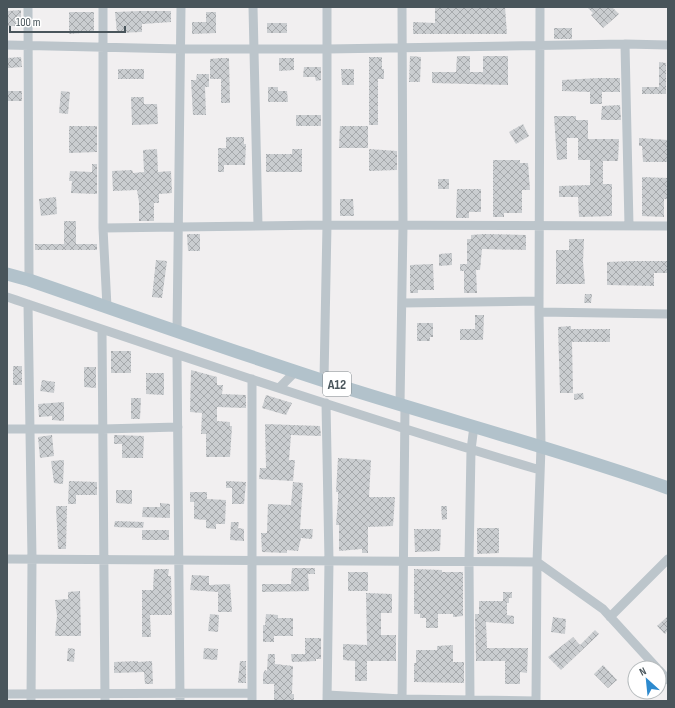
<svg xmlns="http://www.w3.org/2000/svg" width="675" height="708" viewBox="0 0 675 708" font-family="'Sofia Sans Condensed',sans-serif">
<defs>
<pattern id="building-cross-hatch" width="8" height="8" patternUnits="userSpaceOnUse"><rect width="8" height="8" fill="#cacdd0"/><path d="M0 0l8 8M0 8l8-8" fill="none" stroke="#a6a9ac"/></pattern>
</defs>
<rect width="100%" height="100%" fill="#f1eff0"/>
<path fill="url(#building-cross-hatch)" d="M435,7H505L507,34H413V22L435,23Z
M587,7H612L619,14L603,28L591,15L593,13Z
M21,10V26H7V11Z
M141,11H171V22L142,24V32L117,33L115,12Z
M69,12H94V32L69,34Z
M206,12H216V33L192,34V22H206Z
M267,23H287V33H267Z
M554,28H572V39H554Z
M410,56L421,57L420,82H409Z
M457,56H470V72H483V56H508V85L432,83V72H456Z
M21,57L22,67L8,68L7,58Z
M369,57H382V69H384V79H378V125H369Z
M221,58H229L230,103H221V79H210V59Z
M279,58H294V70L279,71Z
M659,62L666,63V94H642V87H659Z
M304,67H321V80L316,81L315,77H303Z
M118,69H144V79H118Z
M341,69H354V85H342Z
M197,74H209V87H205L206,115H193L191,80H196Z
M599,78H620V92H602V104H590V92L562,91V80Z
M268,87H278V91H287L288,102H268Z
M8,91H22V101H8Z
M61,91L70,92L68,114L59,113Z
M131,97H144V104H157L158,124L132,125Z
M620,105L621,120H601L602,106Z
M296,115H321V126H296Z
M554,116H576V120H588V139H619L618,161H603V184H612V216L579,217L578,197H559V186L590,185V160H578V138H567V159L557,160Z
M523,124L529,136L516,144L509,132Z
M69,126H97V152L69,153Z
M340,126H368V148H339Z
M226,137H244V144H246L245,165H224V172H218V148H226Z
M639,138L668,140V162H643L642,146H639Z
M157,149L158,172L171,171L172,193L159,194V203H154V221H139V202L137,190L113,191L112,171L132,170L133,173L144,172L143,150Z
M292,149H302V172H266V154H292Z
M369,149L397,151V170L369,171Z
M493,160H520V163H528L530,190H522V213H504V217H493Z
M92,164H97V194L71,193L72,181H69L70,171L92,172Z
M642,177L668,178V199H664V217L642,216Z
M438,179H449V189H438Z
M457,189H481V212H469V218H456Z
M56,197L57,214L41,216L39,199Z
M340,199H353L354,216H340Z
M64,221H76V244H97V250H35V244H64Z
M187,234H200V251H188Z
M484,234L526,235V250L482,249L480,270H476L477,293H464V271H460V264H467V239H471V235Z
M569,239H584L583,262L585,284H556V250H569Z
M452,253V265L439,266V254Z
M156,260L167,261L162,298L152,297Z
M632,261H668V273H654V286L607,285V262Z
M433,264L434,290H418V293H410V265Z
M585,294H592L591,303H584Z
M475,315H484L483,340H460V329H475Z
M417,323H433V337H430V341H417Z
M571,326V329H610V342H572L573,393H560L558,327Z
M111,351H131V373H111Z
M13,366H22V385H13Z
M84,367H96V388L84,387Z
M191,370L217,377V385H223L222,394L246,395V408L217,407V421L230,422V426H232L230,457H206V434H201L202,413L190,412Z
M146,373H164V395L146,394Z
M42,380L55,382L54,393L40,391Z
M583,393L584,399L574,400V394Z
M266,395L292,403L286,415L262,408Z
M131,398H141L140,419H131Z
M64,402V421L52,420V416L39,417L38,404Z
M265,424L320,426L321,436L291,435L289,460H295L293,481L259,479L260,468H266Z
M52,435L54,456L40,458L38,437Z
M114,435L144,436L143,458H122V444H114Z
M338,458L371,460L369,497H395L393,526L368,527V553H362V549L339,551V525H336L338,501V492H336Z
M64,460L63,484L54,483L51,461Z
M69,481L97,482V495H76V504H68Z
M226,481L246,482L244,504H232V488H226Z
M293,482L303,483L300,529H313L312,539L301,538L298,551L287,550V553L262,552L261,533H267L268,504L291,505Z
M116,490H132V504L116,503Z
M190,492H207V499L226,500L225,524H216V529L206,528V520L194,519V502H190Z
M160,503L170,504V518L142,517L143,507H160Z
M56,506H67L66,549H58Z
M441,506H447V519L442,520Z
M115,521L144,522L143,528L114,527Z
M231,522H239L238,528L244,529V541L230,540Z
M477,528H499V553L477,554Z
M414,529H441L440,551L415,552Z
M142,530H169V540H142Z
M292,568H315V574H308L309,591L262,592V584H291Z
M154,569H169L168,576H171L172,615H150L151,637H142V590H153Z
M414,569L442,570V572H463V616L453,617V614H438V628H426V618H420V614H414Z
M348,572H368V591H348Z
M192,575L209,576V585L230,584L232,612H218V592L190,590Z
M80,591L81,636H55L57,616L55,600L68,599V592Z
M503,592H512V598H509V603H507V615L514,616V624L486,622L487,648H528L527,673L520,672V684H505V661H476L475,614H479V601H503Z
M366,593L392,594V613H381V635H396V661H367V681H355V661L343,660V644L367,645Z
M210,614L219,615L218,632L208,631Z
M266,614L278,615V618H293V636H274V642H263V625H265Z
M668,616V630L665,634L657,626Z
M553,617L566,619L565,634L551,632Z
M595,630L599,634L561,670L548,657L573,637L580,645Z
M305,638H321V659H316V661L292,662L291,654H305Z
M453,645V662H464V683L414,682V663H416V650H437V646Z
M68,648L75,649L74,662L67,661Z
M204,648L218,649L217,660L203,659Z
M268,654H275V664L293,666L292,694H294V701H274V684H263V674L265,670L267,671Z
M138,661V662L152,661L153,684H145L144,672L114,673V662Z
M240,661H246V683H238Z
M603,665L617,680L608,688L594,674Z"/>
<g fill="none" stroke-linecap="round" stroke-linejoin="round">
<path stroke="#bcc5cb" stroke-width="9" d="M28,7L29,280
M103,7V228L107,307
M253,7L258,226
M625,44L629,226
M7,45L181,49H328L625,44L668,45
M103,228L327,225L668,226
M7,297C184,357 360,417 540,470
M402,303L539,301
M28,304L32,559L31,701
M539,312L668,314
M102,331L105,701
M177,332L181,7
M177,355L180,701
M252,379V701
M324,379L327,225V7
M279,388L296,371
M326,403L329,561L327,701
M400,404L403,226L402,7
M7,429H103L178,427
M7,559L537,562L603,609L657,668
M610,617L668,559
M659,670L668,680
M7,694L252,693
M327,695L402,699L536,701
M402,701L405,406
M470,701L469,562L471,450L474,426
M536,701L537,562L541,447L539,312L540,7"/>
<path stroke="#b2c2cb" stroke-width="13" d="M7,274L29,280C139,318 248,357 359,392C462,424 566,452 668,488"/>
</g>
<g text-anchor="middle" dominant-baseline="central" stroke-width="3" stroke-linejoin="round" paint-order="stroke">
<rect fill="#fff" stroke="#80888c" stroke-width="1" x="323" y="372" width="28" height="24" rx="3"/>
<g font-size="14" font-weight="bold" fill="#49555b">
<text x="337" y="384">A12</text>
</g>
</g>
<rect width="675" height="708" fill="none" stroke="#49555b" stroke-width="16"/>
<g transform="translate(647 680) rotate(333)"><circle r="19" fill="#ffffff" stroke="#b6bbbd"/>
<path d="M0-3L7 15L0 10L-7 15Z" fill="#2d8ace"/>
<text y="-6" font-size="11" font-weight="bold" text-anchor="middle" fill="#49555b">N</text>
</g>
<path d="M10 26v6h115v-6" fill="none" stroke="#49555b" stroke-width="2"/>
<text x="16" y="26" font-size="12" fill="#49555b" stroke="#ffffff" stroke-width="3" paint-order="stroke">100 m</text>
</svg>
